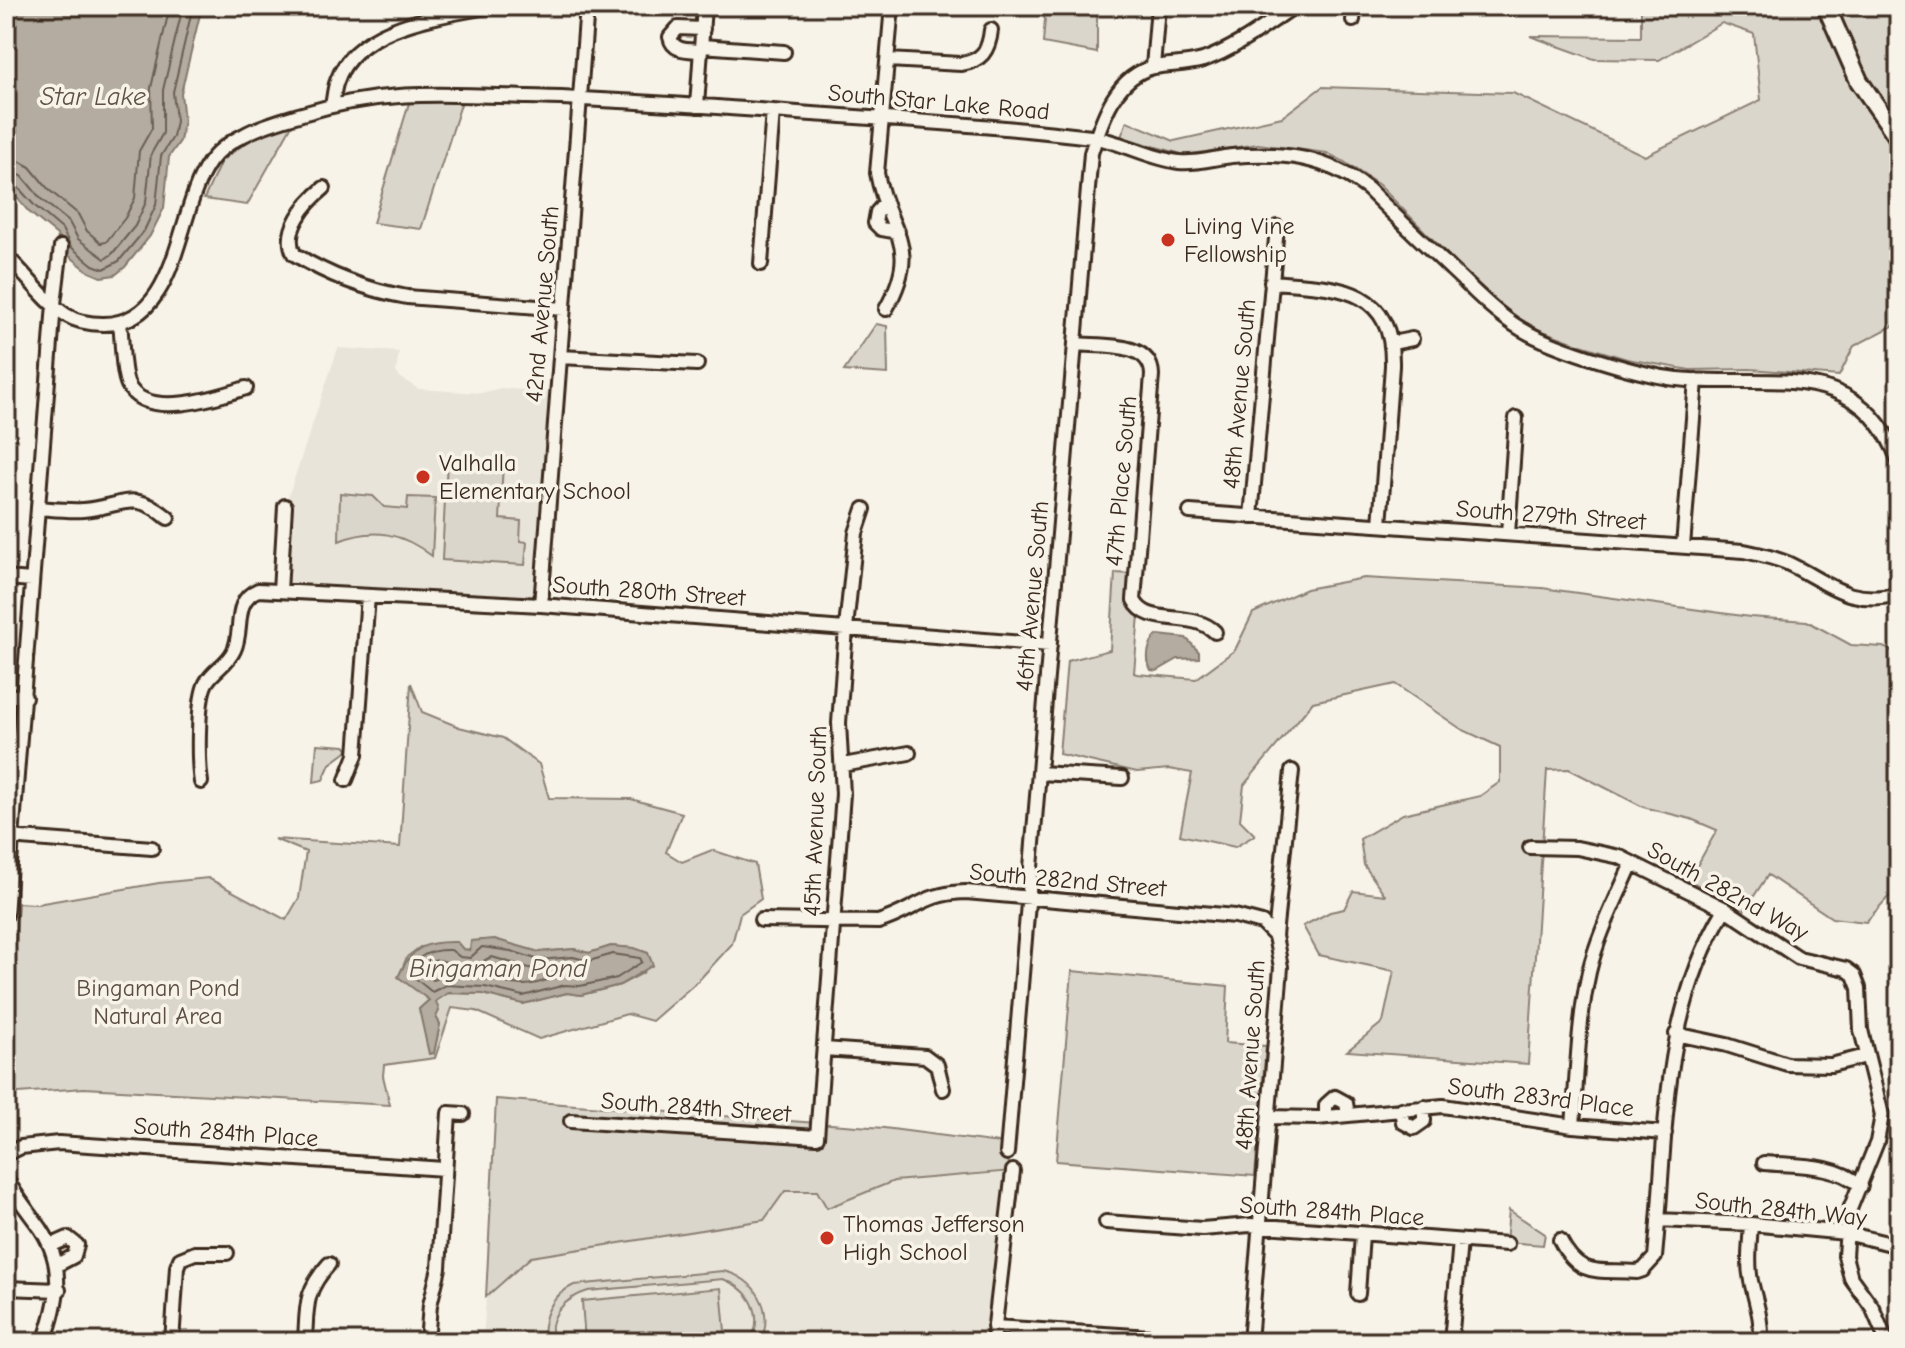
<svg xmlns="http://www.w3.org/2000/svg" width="1905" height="1348" viewBox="0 0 1905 1348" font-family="'Comic Neue',sans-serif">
<rect width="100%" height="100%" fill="#f7f3e8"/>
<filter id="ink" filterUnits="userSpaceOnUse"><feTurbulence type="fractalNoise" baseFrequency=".0125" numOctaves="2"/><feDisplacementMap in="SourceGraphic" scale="16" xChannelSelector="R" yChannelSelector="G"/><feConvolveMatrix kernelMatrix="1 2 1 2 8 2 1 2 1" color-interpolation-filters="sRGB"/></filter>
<g filter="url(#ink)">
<path fill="#e9e4d9" d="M338,348L399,352L396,372L400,377L418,389L481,393L501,388L557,393L541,605L280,591L285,506Z
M1013,1171L993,1342H483L486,1297L531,1257L764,1220L785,1191H817L827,1208L894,1181Z"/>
<path fill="#dbd6cb" stroke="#8b8074" stroke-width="2" fill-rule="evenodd" d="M1036,6H1097V53L1043,43L1045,19Z
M1641,6H1899V323L1854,346L1839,376L1750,369L1690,370L1627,359L1581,345L1540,330L1510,313L1470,277L1379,185L1343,161L1327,153L1258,144L1185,155L1121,137L1127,121L1174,141L1282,117L1322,87L1513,93L1645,156L1761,100L1754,34L1722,23L1659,60L1594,59L1530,36L1641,37Z
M462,101L421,229L373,223L409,103Z
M292,125L247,205L204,199L221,161L254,137Z
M876,324L887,326L888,374L844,371Z
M447,460L503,463L500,519L521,521L520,541L527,542L525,565L442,560Z
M340,493L373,496L384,507L407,509L408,497L435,498L432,556C402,533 375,527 339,541Z
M1115,573L1132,574L1133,608L1139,615L1134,673L1137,674L1196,679L1235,650L1253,613L1306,589L1364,578L1542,588L1750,617L1807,621L1851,645L1883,647L1899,654V885L1866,922L1832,918L1768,875L1744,911L1689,880L1717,830L1691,819L1643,807L1569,769L1547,770L1528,1064L1347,1051L1383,1022L1394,971L1319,955L1303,926L1330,912L1344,909L1353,891L1385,895L1364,865L1360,839L1403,814L1480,796L1500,782V747L1461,729L1395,684L1313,702L1244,785L1240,820L1255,835L1235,847L1180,835L1192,773L1169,769L1137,772L1059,754L1067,661L1110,650Z
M411,683L422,712L459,727L503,738L539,764L549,798L631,799L682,813L666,852L682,862L712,850L755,864L761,899L740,914L732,944L699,980L652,1021L627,1014L539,1039L476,1011L452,1008L435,1058L384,1065L383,1076L390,1105L84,1088L6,1094V945L15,944L18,903L37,904L159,883L208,878L286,920L299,898L306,852L274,839L400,847ZM494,939L539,952L574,949L589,953L611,946L634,948L648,953L643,973L620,985L601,990L581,995L567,993L523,1004L483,994L448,993L436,1001V1017L440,1024L434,1053L419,1009L429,1000L399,976L407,957L420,947L471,950Z
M317,744L345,746L349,750L330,764L323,780L314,782Z
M1072,971L1228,986L1225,1043L1266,1046L1255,1176L1056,1161Z
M496,1099L884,1128L1007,1144L1006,1157L1013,1171L894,1181L827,1208L817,1191H785L764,1220L531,1257L486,1297Z
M1509,1210L1545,1234L1543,1245L1506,1242Z
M723,1271C755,1277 776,1311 760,1342H750C765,1314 751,1290 723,1279L588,1291C565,1298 546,1316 553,1342H544C541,1318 551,1295 574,1285Z
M721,1288L726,1342H585L582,1301Z"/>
<path fill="#b4aca0" stroke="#84786c" stroke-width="2" d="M6,6H202L181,93L184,121L180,141L169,157L164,208L150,236L125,267L115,275L101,277L89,272L66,253L59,244L57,235L29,212L6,185Z
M1158,635L1186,638L1199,652V658L1178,659L1157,671L1151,670C1145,659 1148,641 1158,635Z
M494,939L539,952L574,949L589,953L611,946L634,948L648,953L653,965L620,985L581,995L567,993L523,1004L483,994L448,993L436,1001L439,1011L436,1017L440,1024L434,1053L429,1054L419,1009L429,1000L398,977C412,947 424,941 457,942L463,949L470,950L471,941Z"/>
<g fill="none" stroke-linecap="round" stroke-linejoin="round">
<path stroke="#6b5e52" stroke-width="2" d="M6,159L19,161L30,167L49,190L78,214L87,231L101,243L106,242L125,218L135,198L139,151L152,128L151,88L170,6
M6,171L22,176L41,199L69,222L78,239L105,259L112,254L135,226L146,202L151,154L163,133V90L183,6
M6,181L14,183L35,206L62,229L71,247L93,265L104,269L119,261L144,231L156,205L161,156L173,137L176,121L173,92L193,6
M482,947L511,951L539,960L573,957L589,961L613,954L640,958L642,962L617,978L580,986L565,985L523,996L485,987L463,986L446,985L432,992L410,974C415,955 432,949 451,950L460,957L470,958Z
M492,957L536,970L560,969L563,973L560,976C549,979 534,986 522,985C491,984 467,966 433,980L422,971C437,948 451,969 469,968C479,967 483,959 492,957Z"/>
<defs>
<path id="minor" d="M1353,20L1355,6
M702,46L784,52
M701,51C688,50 673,52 670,37L678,28L703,29
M888,60L961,64C981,61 989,51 991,30
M1153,67L1158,6
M332,105C334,97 334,88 337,81C357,24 443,16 492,6
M697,106L704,6
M324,188C306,203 282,230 294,254C328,275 368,290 407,297L564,309
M885,203L877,212L875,223L881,229L898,232
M6,256C26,274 43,300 66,315C77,322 90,324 103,324C180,324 176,210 209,163C217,151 232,141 244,135C262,125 282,120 302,114C383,89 445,94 528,97C610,99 691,105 772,111C878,119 985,124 1091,137C1121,141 1148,158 1179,162C1197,164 1214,158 1232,156C1285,152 1325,156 1368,189C1395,216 1423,242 1451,269C1476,292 1499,318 1530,334C1563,351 1632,372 1669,378C1759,391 1858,351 1899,462
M761,264L773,111
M1271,282C1333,287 1394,284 1392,366L1380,525
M886,309C923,242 888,235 877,173L892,6
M120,322C122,338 122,373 128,385C146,421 218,397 246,388
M1392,343L1412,339
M1075,344C1100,347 1151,340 1152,375L1134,600C1147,628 1191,609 1215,632
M560,357L697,364
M38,508C52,509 68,511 83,510C123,507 132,488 168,518
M1190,512L1744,551C1758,554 1773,557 1787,563C1828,582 1848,607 1899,594
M1251,517L1277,227
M1508,534L1516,418
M1683,547L1696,380
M6,578L32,580
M280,591L285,506
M541,605L587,6
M6,695L25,697
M843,765L909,753
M1040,773L1122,778
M346,780L356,755L368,596
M201,782C198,763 197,700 206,683C213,670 228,664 234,650C244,629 232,601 258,590L541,605L1050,645
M8,837L152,848
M1530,847L1577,848L1620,857L1725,909L1799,958L1846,969L1854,975L1859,988L1861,1030L1882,1115L1877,1142L1848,1214L1845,1256L1851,1278L1872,1307L1887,1342
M6,915L54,304L61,247
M761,920L878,922C915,911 923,893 966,892L1235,916L1262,923L1275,936
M1676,1034L1727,1045L1787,1064L1831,1065L1866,1056
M824,1049L925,1056L937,1065L943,1089
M1401,1109L1403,1122L1414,1128L1424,1121V1107
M1269,1117L1317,1118L1443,1106L1573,1126L1665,1133
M1326,1117V1105L1335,1097L1346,1103L1348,1115
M571,1121L817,1137L843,794L839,723L846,628L856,533L864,509
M1573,1126C1577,1075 1578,1022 1589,972C1598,934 1617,898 1632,863
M1007,1153L1091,153C1102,120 1115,76 1154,67C1170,64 1186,65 1203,60C1235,49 1265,26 1293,7
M6,1154L21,1147L59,1143L444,1169
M1764,1163C1796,1166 1836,1163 1861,1186
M6,1178C16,1197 29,1212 41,1229C66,1267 58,1303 44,1342
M1658,1220L1751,1224L1846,1233L1899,1246
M1106,1222L1202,1229L1250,1225L1507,1244
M1751,1224C1750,1242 1747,1262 1751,1281C1756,1303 1762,1319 1761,1342
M1560,1240C1580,1279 1598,1269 1637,1272L1643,1270L1655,1257C1667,1137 1660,1016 1725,909
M50,1246L68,1238L77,1245L74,1256L57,1265
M6,1288L59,1290
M1358,1294L1362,1234
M994,1327L1229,1342
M172,1342L177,1267L180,1259L195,1253H227
M305,1342C307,1306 304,1292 329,1264
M427,1342L430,1305L439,1268L449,1113L463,1114
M993,1342L1013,1171
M1250,1342L1281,967L1275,936L1292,771
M1451,1342L1460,1241"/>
<path id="major" d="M1826,6L1859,81L1899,139"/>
</defs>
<use href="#minor" stroke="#3b2a1e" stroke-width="18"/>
<use href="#major" stroke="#3b2a1e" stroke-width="22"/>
<use href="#minor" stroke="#f7f3e8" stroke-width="12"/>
<use href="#major" stroke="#f7f3e8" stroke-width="16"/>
</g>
</g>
<g fill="#c8321e" stroke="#f7f3e8" stroke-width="3">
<circle cx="1168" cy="240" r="8"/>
<circle cx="423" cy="477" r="8"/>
<circle cx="827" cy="1238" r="8"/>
</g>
<g text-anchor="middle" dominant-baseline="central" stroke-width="7" stroke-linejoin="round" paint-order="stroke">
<g font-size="24" fill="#3b2a1e" stroke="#f7f3e8">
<text transform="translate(939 102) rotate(5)">South Star Lake Road</text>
<text transform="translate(542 304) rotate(-85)">42nd Avenue South</text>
<text transform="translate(1239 394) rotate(-85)">48th Avenue South</text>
<text transform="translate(1121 481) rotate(-85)">47th Place South</text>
<text transform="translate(1551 515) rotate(4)">South 279th Street</text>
<text transform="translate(649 591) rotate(4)">South 280th Street</text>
<text transform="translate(1032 596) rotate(-85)">46th Avenue South</text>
<text transform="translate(815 821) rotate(-88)">45th Avenue South</text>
<text transform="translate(1068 880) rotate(5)">South 282nd Street</text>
<text transform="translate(1728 891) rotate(29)">South 282nd Way</text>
<text transform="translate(1250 1055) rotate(-86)">48th Avenue South</text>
<text transform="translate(1541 1097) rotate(7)">South 283rd Place</text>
<text transform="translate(696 1107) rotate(4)">South 284th Street</text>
<text transform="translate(226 1132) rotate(4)">South 284th Place</text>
<text transform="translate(1781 1209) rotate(6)">South 284th Way</text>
<text transform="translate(1332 1211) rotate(4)">South 284th Place</text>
</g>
<g font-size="24" fill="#3b2a1e" stroke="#f7f3e8" text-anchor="start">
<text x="1184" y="226">Living Vine<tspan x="1184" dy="28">Fellowship</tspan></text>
<text x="439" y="463">Valhalla<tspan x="439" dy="28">Elementary School</tspan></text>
<text x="843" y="1224">Thomas Jefferson<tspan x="843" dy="28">High School</tspan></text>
</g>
<g font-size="24" fill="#5b4c41" stroke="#f7f3e8">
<text x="158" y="988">Bingaman Pond<tspan x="158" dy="28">Natural Area</tspan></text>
</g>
<g font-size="26" font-style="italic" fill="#5f5145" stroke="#f7f3e8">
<text x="93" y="97">Star Lake</text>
<text x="498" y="969">Bingaman Pond</text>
</g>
</g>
<rect width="1905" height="1348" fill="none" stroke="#f7f3e8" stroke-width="32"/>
<rect x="16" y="16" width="1873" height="1316" fill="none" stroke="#3b2a1e" stroke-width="3" filter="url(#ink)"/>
</svg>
